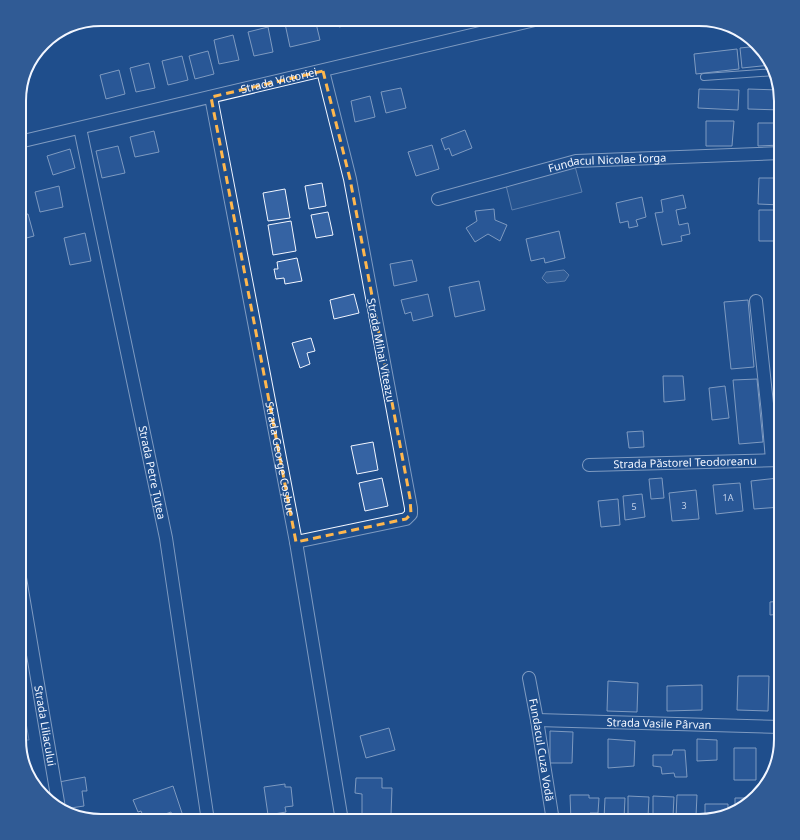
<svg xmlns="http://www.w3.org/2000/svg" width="800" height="840" font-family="'Noto Sans',sans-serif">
  <rect width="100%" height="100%" fill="#1f4e8c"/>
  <path fill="#305b95" stroke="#a8bbd7" d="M573 159 582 192 512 210 504 177Z
    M25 717 29 740H19V718Z"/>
  <path fill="#446ba0" stroke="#a8bbd7" d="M564 270 569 275 565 281 547 283 542 278 546 272Z"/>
  <path fill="#3563a3" stroke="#f2f6ff" d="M284 19H315L320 40 290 47Z
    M337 19H362L363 22 339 27Z
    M268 27 273 52 254 56 248 32Z
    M233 35 239 60 219 64 214 40Z
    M759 46 771 65 742 68 740 48Z
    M737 49 739 69 696 74 694 54Z
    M208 51 214 74 195 79 189 56Z
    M182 56 188 80 168 85 162 61Z
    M149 63 155 88 136 92 130 68Z
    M119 70 125 94 106 99 100 75Z
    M401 88 406 108 386 113 381 92Z
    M699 89 739 90 738 110 698 108Z
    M748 89 779 90 781 101V110L748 109Z
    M370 96 375 117 355 122 351 101Z
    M706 121H734L732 146H706Z
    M758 123H781V145L758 146Z
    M465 130 472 148 452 156 449 148 445 150 441 139Z
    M154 131 159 152 135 157 130 137Z
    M432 145 439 169 416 176 408 152Z
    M118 146 125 173 102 178 96 151Z
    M70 149 75 168 53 175 47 156Z
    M759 178H781V205L758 204Z
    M322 183 326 206 309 209 305 186Z
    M59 186 63 207 40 212 35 192Z
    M285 189 290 218 268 221 263 193Z
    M683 195 686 208 676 210 679 225 688 223 690 234 681 236 682 241 662 245 655 213 663 212 661 200Z
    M642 197 646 217 636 220 638 226 629 228 628 221 620 223 616 203Z
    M494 209 495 220 507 225 500 241 488 234 475 242 466 228 477 221 475 211Z
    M759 210H781V241H759Z
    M22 211 23 215 28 214 34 236 19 240V212Z
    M328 212 333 235 316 238 311 215Z
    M291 221 296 251 273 255 268 225Z
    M559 231 565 258 545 263 544 258 531 261 526 239Z
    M85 233 91 261 70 265 64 238Z
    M297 258 302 281 285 284 284 278 276 279 274 269H278L277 262Z
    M412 260 417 281 394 286 390 264Z
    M479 281 485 310 455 317 449 287Z
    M354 294 359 313 334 319 330 300Z
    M428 294 433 316 413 321 411 312 405 314 401 300Z
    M748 300 754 367 731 369 724 302Z
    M311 338 315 351 307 353 310 364 300 368 292 343Z
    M778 355H781V372H779Z
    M663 376H683L685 400 664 402Z
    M757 379 763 442 739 444 733 380Z
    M725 386 729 418 712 420 709 388Z
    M776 420H781V442L777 443Z
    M643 431 644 447 629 448 627 432Z
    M373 442 378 470 357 474 351 446Z
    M382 478 388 506 365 511 359 483Z
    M662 478 664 498 651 499 649 479Z
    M778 478 781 507 754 509 751 481Z
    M740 483 743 511 716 514 713 485Z
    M696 490 699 519 672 521 669 493Z
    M642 494 645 517 625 520 623 496Z
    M618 499 620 525 601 527 598 501Z
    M781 601V614L770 615V602Z
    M738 676H769L768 711 737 710Z
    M608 681 638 683 637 712 607 711Z
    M702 685V710L667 711V686Z
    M389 728 395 750 366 758 360 736Z
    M550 731 573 732 572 763H550Z
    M608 739 635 741 634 766 608 768Z
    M697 739 717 740V760L697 761Z
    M775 743H780L775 764Z
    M734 748H756V780H734Z
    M673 750H685L687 777H675L674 773 662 774 661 767 653 766V755H672Z
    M85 777 87 791H82L84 806 64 809 59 782Z
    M356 778H382V788H392L391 815H375V818H362V794L355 793Z
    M285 784V787H291L293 806 285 807 286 812 268 815 264 787Z
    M173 786 183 816 173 820 171 812 151 819 150 816 144 818 141 811 138 812 133 800Z
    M570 795H589V798H599L598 813H590L591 821H571Z
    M677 795H697L696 816 676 817Z
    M628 796 649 797 648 817 628 818Z
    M653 796 674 797 673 817 653 818Z
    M605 798H625L624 819H604Z
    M735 798H755L753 801 735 811Z
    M705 804H728V815L726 817 705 820Z"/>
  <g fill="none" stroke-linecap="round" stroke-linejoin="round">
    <defs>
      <path id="lane" d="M704 77 775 72"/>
      <g id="street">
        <path id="s1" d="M211 97 296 542 342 821"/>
        <path id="s2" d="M80 128 166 538 208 821"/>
        <path id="s3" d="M19 142 539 19"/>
        <path id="s4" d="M438 199 576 161 781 153"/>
        <path d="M756 301 768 413 772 460"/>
        <path id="s5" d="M589 465 781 460"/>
        <path d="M296 542 406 519 411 514V508L350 179 323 71"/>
        <path id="s6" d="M19 572 59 808"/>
        <path id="s7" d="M529 678 537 720 553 821"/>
        <path id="s8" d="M537 720 781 727"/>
      </g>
    </defs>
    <use href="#lane" stroke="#f2f6ff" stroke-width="8"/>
    <use href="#street" stroke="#f2f6ff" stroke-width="14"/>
    <use href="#lane" stroke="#1f4e8c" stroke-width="6"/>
    <use href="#street" stroke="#1f4e8c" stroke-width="12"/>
  </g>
  <path d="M0 0H800V840H0ZM323 71 350 179 410 498 411 514 406 519 296 542 211 97Z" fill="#1f4e8c" fill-opacity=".55" fill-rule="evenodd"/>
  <path fill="none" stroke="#ffb74d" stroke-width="3" stroke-dasharray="8 5" stroke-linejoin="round" d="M323 71 350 179 410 498 411 514 406 519 296 542 211 97Z"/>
  <g text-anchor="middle" stroke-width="3" stroke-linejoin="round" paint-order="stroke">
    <g font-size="9" fill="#c3d1e8">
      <text x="728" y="501">1A</text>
      <text x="684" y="509">3</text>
      <text x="634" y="510">5</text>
    </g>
    <g font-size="11" fill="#f2f6ff" stroke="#1f4e8c">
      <text dy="4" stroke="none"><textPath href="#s3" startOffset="267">Strada Victoriei</textPath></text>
      <text dy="4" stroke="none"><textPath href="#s4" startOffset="174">Fundacul Nicolae Iorga</textPath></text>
      <text transform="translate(381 350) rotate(79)" y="4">Strada Mihai Viteazu</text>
      <text dy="4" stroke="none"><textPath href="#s1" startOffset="368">Strada George Coșbuc</textPath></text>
      <text dy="4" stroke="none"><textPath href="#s5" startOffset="96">Strada Păstorel Teodoreanu</textPath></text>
      <text dy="4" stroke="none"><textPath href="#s2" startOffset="352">Strada Petre Țuțea</textPath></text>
      <text dy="4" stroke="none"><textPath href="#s8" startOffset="122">Strada Vasile Pârvan</textPath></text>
      <text dy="4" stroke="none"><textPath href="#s6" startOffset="156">Strada Liliacului</textPath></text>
      <text dy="4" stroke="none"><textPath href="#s7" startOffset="73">Fundacul Cuza Vodă</textPath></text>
    </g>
  </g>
  <path d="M0 0H800V840H0ZM101 26H699A75 75 0 0 1 774 101V739A75 75 0 0 1 699 814H101A75 75 0 0 1 26 739V101A75 75 0 0 1 101 26Z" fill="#305b95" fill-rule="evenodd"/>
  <path fill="none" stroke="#f2f6ff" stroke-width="2" d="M101 26H699A75 75 0 0 1 774 101V739A75 75 0 0 1 699 814H101A75 75 0 0 1 26 739V101A75 75 0 0 1 101 26Z"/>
</svg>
